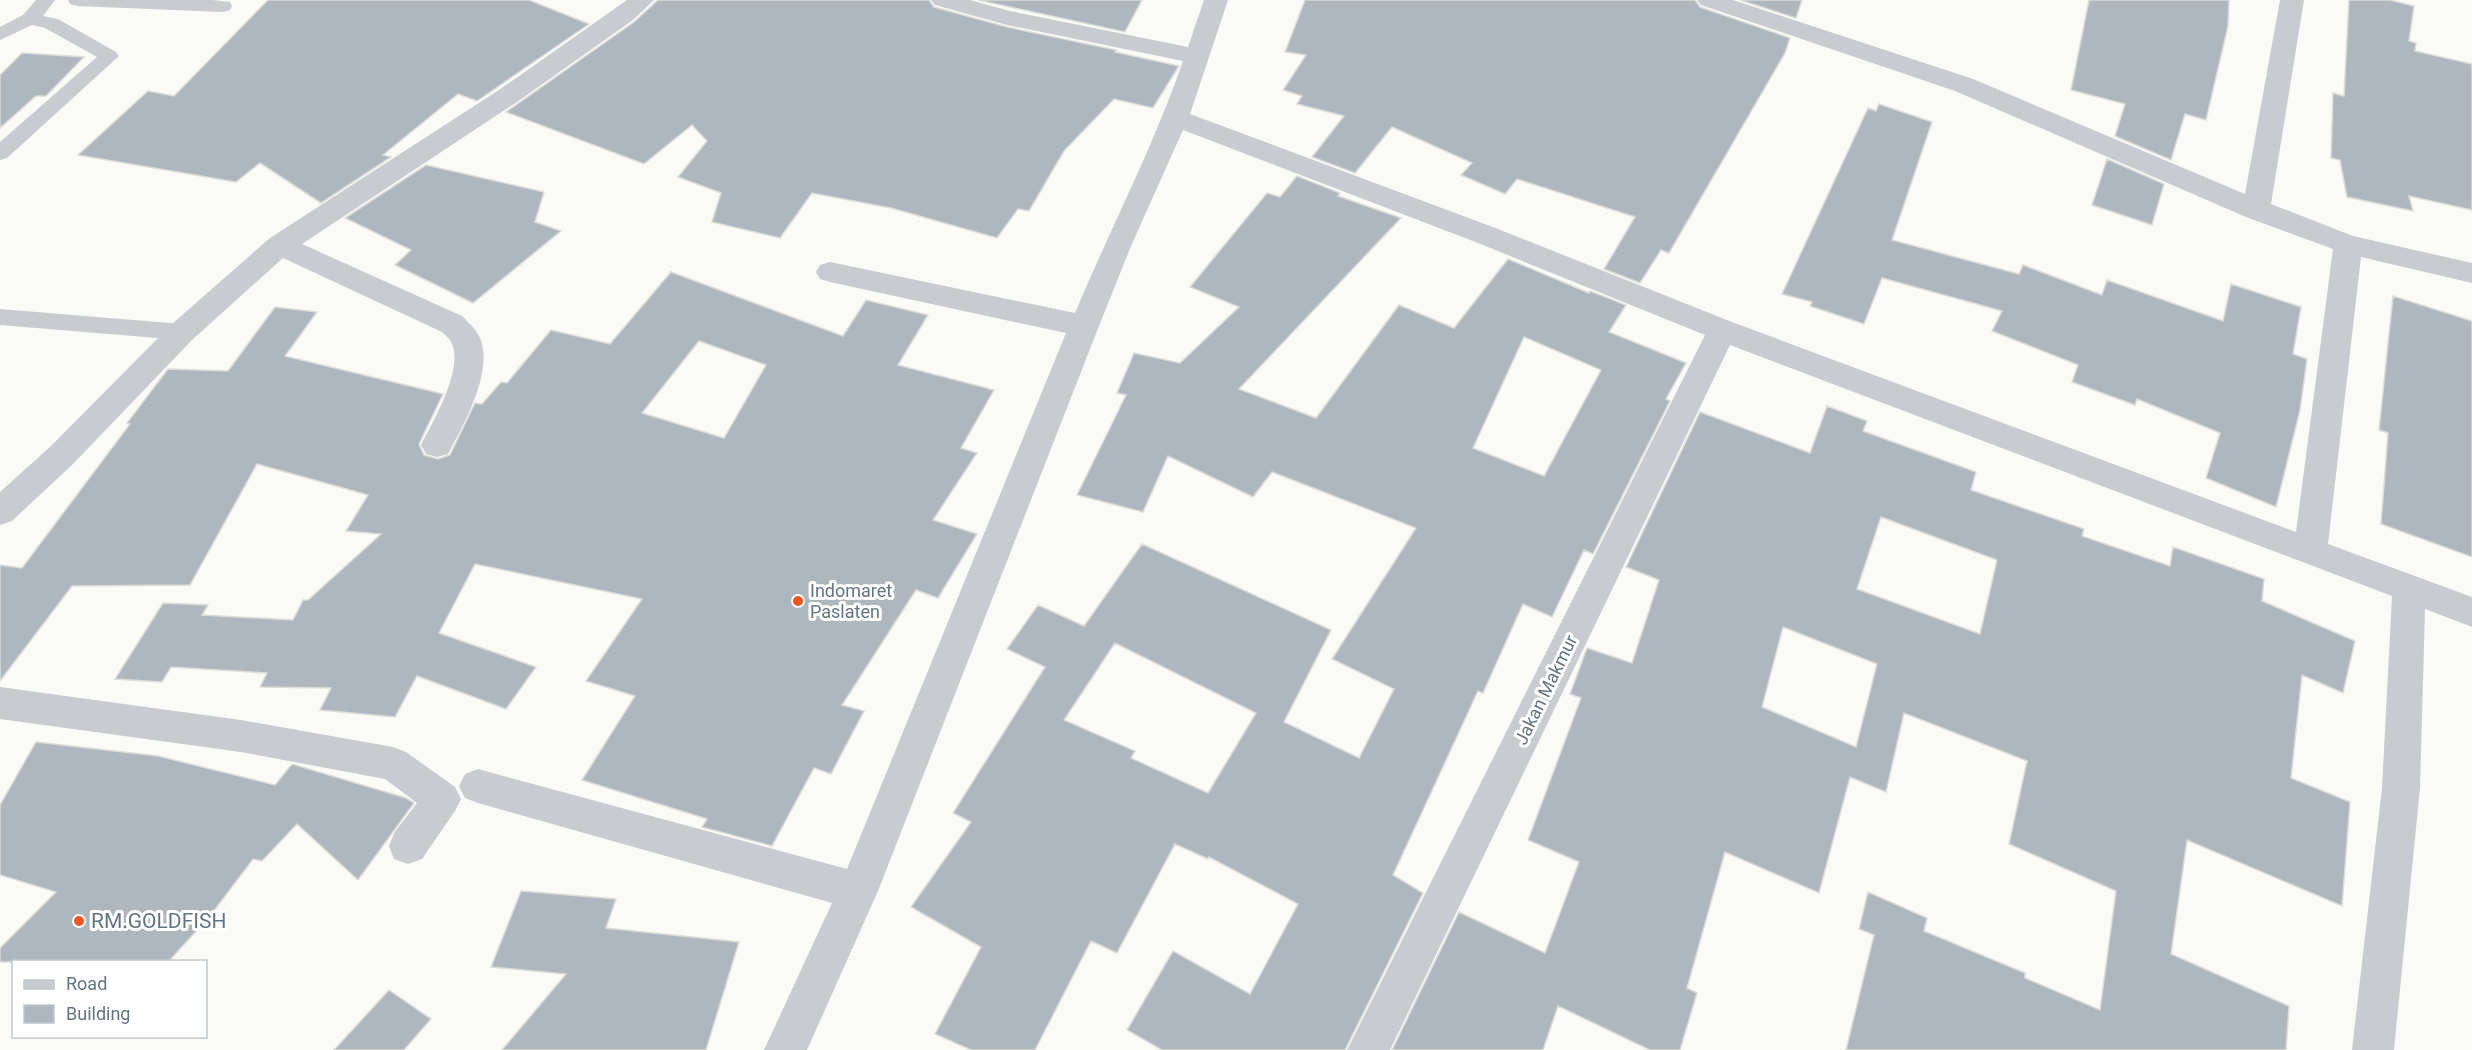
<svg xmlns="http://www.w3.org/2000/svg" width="2472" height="1050" font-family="Roboto,sans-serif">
  <rect width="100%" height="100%" fill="#fafaf7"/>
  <path fill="#adb7bd" stroke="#dcdcd9" stroke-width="1.5" fill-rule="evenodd" d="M268 0H529L589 24 477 101 458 94 383 155 391 157 321 203 260 163 236 182 78 155 148 91 174 96Z
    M658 0H929L934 7 1007 27 1116 50 1115 52 1179 66 1153 108 1114 99 1064 151 1029 211 1018 209 997 238 891 208 812 193 780 238 712 222 721 193 678 177 707 141 692 125 644 164 506 112 634 22Z
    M978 0H1142L1125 32Z
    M1305 0H1695L1700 7 1790 38 1785 53 1669 253 1661 250 1640 283 1604 269 1635 217 1517 179 1505 194 1461 175 1472 163 1392 127 1355 173 1312 157 1344 116 1297 104 1302 96 1283 90 1306 55 1285 52Z
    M1740 0H1802L1796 18Z
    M2089 0H2229L2228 26 2206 120 2185 114 2171 160 2115 136 2125 104 2071 90Z
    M2349 0H2390L2414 6 2409 41 2416 43 2415 51 2472 64V210L2409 196 2413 211 2347 197 2340 160 2331 158 2333 93 2344 96Z
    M22 53 84 57 46 96H36L0 128V75Z
    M1879 104 1932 122 1892 240 2019 274 2023 265 2102 295 2107 280 2223 321 2231 284 2301 307 2293 354 2307 359 2300 410 2276 507 2206 478 2220 433 2137 399 2135 405 2072 382 2078 365 1992 331 2002 311 1882 278 1864 324 1810 306 1812 302 1782 294 1868 108 1876 111Z
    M2107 159 2164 184 2152 225 2092 205Z
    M426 165 544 192 535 222 561 231 473 303 395 265 411 250 345 218Z
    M1297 176 1340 193 1338 196 1401 218 1239 389 1316 418 1399 305 1454 328 1508 259 1589 293 1590 291 1626 305 1609 332 1686 363 1666 399 1670 401 1593 554 1584 550 1552 617 1523 604 1483 693 1478 691 1393 875 1423 893 1345 1050H1162L1127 1030 1173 951 1250 994 1298 904 1209 857 1208 859 1175 844 1117 953 1091 941 1035 1050H971L935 1034 981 947 911 907 971 822 953 813 1045 667 1007 649 1038 605 1084 626 1142 544 1331 630 1284 722 1359 758 1394 689 1332 659 1416 528 1272 472 1253 497 1168 456 1143 512 1077 495 1126 395 1117 393 1134 353 1180 363 1239 307 1190 287 1267 193 1280 197ZM1524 337 1601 370 1544 476 1473 448ZM1115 643 1256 713 1208 793 1131 758 1135 751 1064 720Z
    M671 272 843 336 866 300 928 315 898 365 994 390 961 448 977 453 933 520 977 534 938 598 916 590 842 705 864 711 831 774 814 768 772 846 702 827 707 819 582 780 635 696 586 681 642 599 475 564 439 633 536 667 506 709 417 676 395 717 320 710 331 688 260 687 267 673 171 667 162 682 115 679 163 603 208 605 202 615 293 620 303 600H308L381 534 346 531 368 495 257 464 190 585 72 586 0 681V565L22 568 130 424 127 423 168 369 228 371 275 307 317 312 285 356 443 394 419 444 424 455 438 459 450 455 475 403 482 404 501 382 507 383 551 330 610 344ZM699 341 766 365 724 438 642 413Z
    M2393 296 2472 321V557L2381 524 2388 433 2379 430Z
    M1827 406 1867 421 1863 431 1976 472 1971 490 2084 529 2082 536 2170 566 2173 547 2264 579 2262 601 2355 641 2343 693 2302 675 2291 778 2350 802 2342 906 2187 840 2171 954 2289 1006 2286 1050H1846L1874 935 1859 929 1868 892 1927 918 1924 931 2025 973V978L2100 1010 2116 891 2009 844 2027 761 1904 713 1886 792 1850 777 1819 893 1725 852 1687 988 1697 993 1680 1050H1650L1558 1006 1543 1050H1392L1459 912 1545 953 1579 862 1528 840 1581 698 1570 694 1587 648 1632 663 1659 580 1626 567 1700 412 1810 453ZM1881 517 1997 560 1980 634 1857 589ZM1783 627 1877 664 1856 747 1762 707Z
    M36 742 158 756 275 785 292 764 406 798 414 803 358 880 297 824 262 861 253 859 210 916 168 962H0V948L56 892 0 875V805Z
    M521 891 616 899 606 928 739 942 706 1050H502L566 974 491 967Z
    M389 990 431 1019 404 1050H334Z"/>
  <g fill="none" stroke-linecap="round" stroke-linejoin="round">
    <path fill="#c8ccd0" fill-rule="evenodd" d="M36 0H55L43 16 58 19 116 52 119 56 7 158 0 160V142L97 57 45 28 32 25 0 40V27L23 15Z
      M68 0H212L230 2 232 6 230 10 223 12 77 6 70 4Z
      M0 309 182 324 190 326 193 332 190 338 182 340 0 325Z"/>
    <path fill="#c8ccd0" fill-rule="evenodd" d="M627 0H654L633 20 517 102 302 244 462 316C469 323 476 329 480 338 494 371 464 424 448 454L437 457 426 454 421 445C433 421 465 368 451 342 449 338 445 335 442 332L283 258 192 340 73 464 12 521 0 525V492L51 446 172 324 270 238 499 90Z
      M931 0H970L1010 11 1188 47 1204 0H1228L1190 114 1498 229 1732 322 2296 532 2333 249 2246 217 1955 91 1701 5 1697 0H1733L1973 79 2245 194 2280 0H2304L2271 204 2353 236 2472 263V283L2361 257 2328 544 2472 597V627L2425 609 2420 788 2394 1050H2352L2382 788 2392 596 1730 345 1390 1050H1347L1705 335 1478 243 1183 130 1131 246 1099 326 878 891 807 1050H764L832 903 478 803 465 798 459 786 465 774 478 769 847 869 1066 333 830 282 820 279 816 272 820 265 830 262 1075 313C1110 229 1153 148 1183 61L1007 25 935 5Z
      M0 687 241 720 393 747 406 752 455 787 461 799 455 811 422 859 408 864 394 859 389 846 394 833 417 803 385 779 241 752 0 719Z"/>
  </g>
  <g fill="#f4541d" stroke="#fff" stroke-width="2">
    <circle cx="798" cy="601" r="6"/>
    <circle cx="79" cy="921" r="6"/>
  </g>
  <g text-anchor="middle" stroke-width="6" stroke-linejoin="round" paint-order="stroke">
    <g font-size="18" fill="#627585" stroke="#fff" text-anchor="start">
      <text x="810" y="597">Indomaret<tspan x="810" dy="21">Paslaten</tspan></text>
    </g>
    <g font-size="18" fill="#627585" stroke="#fff">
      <text transform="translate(1546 690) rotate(-64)" y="6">Jakan Makmur</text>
    </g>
    <g font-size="21" fill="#627585" stroke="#fff" text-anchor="start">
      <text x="91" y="928">RM.GOLDFISH</text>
    </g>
  </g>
  <rect x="12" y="960" width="195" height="78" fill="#ffffff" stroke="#c0c8ce" stroke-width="1.5"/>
  <rect x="24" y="980" width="30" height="9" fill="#c8ccd0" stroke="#c0c8ce" stroke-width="1.5"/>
  <text x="66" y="990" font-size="18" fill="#627585">Road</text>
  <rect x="24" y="1005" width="30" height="18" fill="#adb7bd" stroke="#c0c8ce" stroke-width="1.5"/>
  <text x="66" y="1020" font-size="18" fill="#627585">Building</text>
</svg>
